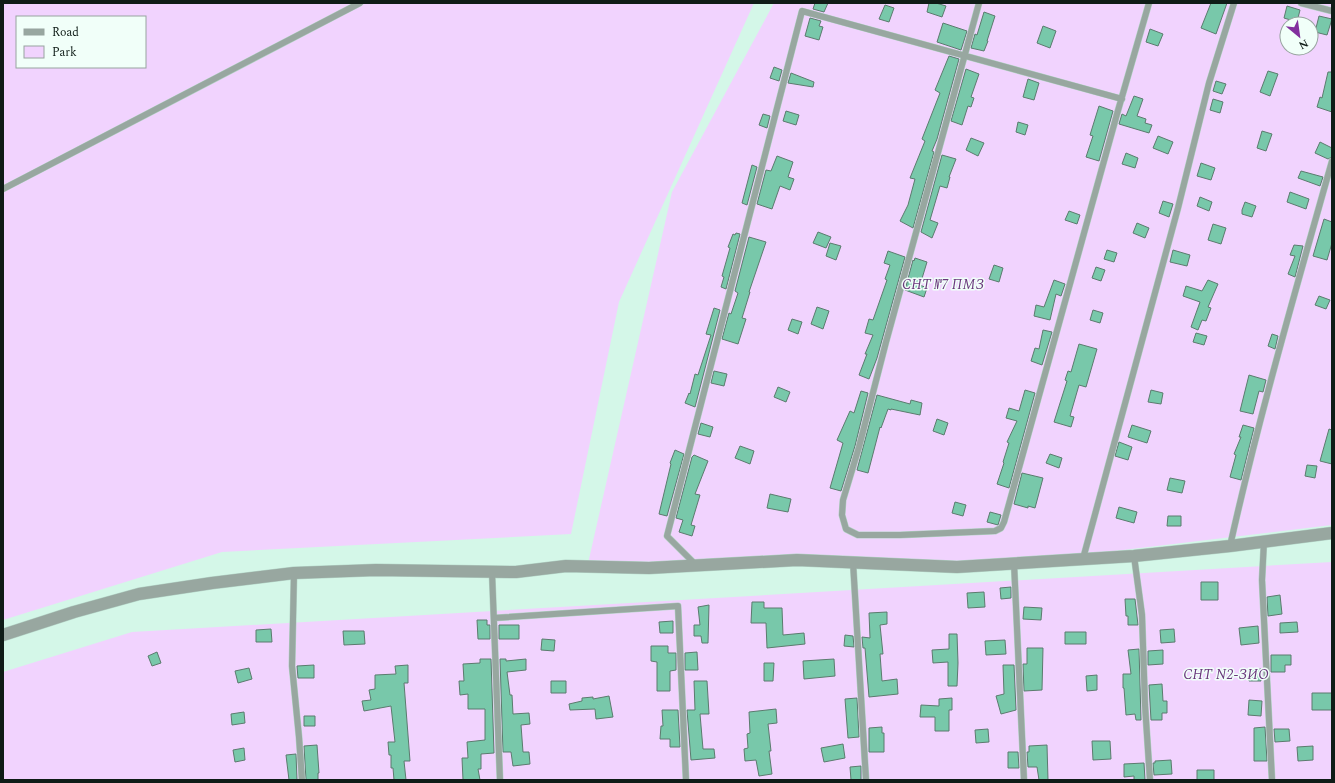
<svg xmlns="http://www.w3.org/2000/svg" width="1335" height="783" font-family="Spectral,serif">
  <rect width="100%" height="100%" fill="#d4f7e8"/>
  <path fill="#f1d3fe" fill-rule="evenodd" d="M3 3H754L619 302 571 534 222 552 3 620ZM17 17H145V67H17Z
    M774 3H1332V525L1014 563 587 568 672 192ZM1287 24H1311V48H1287Z
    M1332 562V780H3V672L132 632Z"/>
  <path fill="#78c8aa" stroke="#5b7b6e" d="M815 3H828L824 12 813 9Z
    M929 3H936L946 6 942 17 927 12Z
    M1211 3H1227L1216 34 1201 28Z
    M885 5 894 8 889 22 879 19Z
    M1287 6 1300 10 1297 22 1284 18Z
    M984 12 995 16 987 41H988L984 51 971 48 975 34 977 35Z
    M1319 16 1332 19 1327 35 1315 32Z
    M810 18 821 21 819 26 823 27 819 40 805 36Z
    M943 23 967 31 961 50 937 42Z
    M1043 26 1056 31 1050 48 1037 43Z
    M1150 29 1163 34 1158 46 1146 42Z
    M949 56 959 59 937 139 932 151 934 152 913 228 900 221 908 205 915 179 910 178 925 141 922 139 940 93 935 90Z
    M774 67 782 70 779 81 770 78Z
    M966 69 979 74 971 97 974 98 971 107 968 106 962 125 951 121Z
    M1268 71 1278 74 1270 96 1260 92Z
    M1328 72H1332V112L1317 107 1320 97 1322 98Z
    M791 73 814 82 813 87 788 83Z
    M1028 79 1039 83 1034 100 1023 97Z
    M1216 81 1226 84 1222 94 1213 91Z
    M1134 96 1143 99 1137 116 1146 119 1145 123 1152 125 1149 133 1119 124 1122 114 1126 116Z
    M1213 99 1223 102 1220 113 1210 110Z
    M1099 106 1113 111 1099 161 1086 157 1093 136 1090 135Z
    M786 111 799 115 796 125 783 121Z
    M763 114 770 116 767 128 759 125Z
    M1018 122 1028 125 1025 135 1016 132Z
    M1262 131 1272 134 1266 151 1257 148Z
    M1158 136 1173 142 1168 154 1153 148Z
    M971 138 984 143 978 156 966 150Z
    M1320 142 1332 148V157L1328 159 1315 153Z
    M1126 153 1138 158 1135 168 1122 164Z
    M942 155 956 159 949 177H950L947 188 940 186 930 220 938 223 932 238 921 232Z
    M777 156 793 162 788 177 794 179 790 190 780 186 772 209 757 204 766 170 771 171Z
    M1201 163 1215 168 1211 180 1197 176Z
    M752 165 757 167 747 205 742 203Z
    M1301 171 1323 177 1320 186 1298 178Z
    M1290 192 1309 199 1306 209 1287 202Z
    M1200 197 1212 202 1209 211 1197 206Z
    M1163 201 1173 204 1169 217 1159 213Z
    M1245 202 1256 206 1252 217 1242 214V210Z
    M1069 211 1080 215 1077 224 1065 220Z
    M1324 219 1332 222V243L1327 260 1313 256Z
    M1137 223 1149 228 1145 238 1133 233Z
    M1213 224 1226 228 1221 244 1208 240Z
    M818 232 831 237 826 248 813 243Z
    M736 233 740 234 726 289 721 287 724 277 722 276 730 248 728 247 733 234 735 235Z
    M749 237 766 242 749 292H750L742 318 746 319 738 344 722 339 729 313 731 314 738 293 735 291Z
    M830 243 841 246 836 260 826 256Z
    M1294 245 1303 246 1295 277 1288 274 1295 256 1290 255Z
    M1107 250 1117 253 1114 262 1104 259Z
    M1173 250 1190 255 1187 266 1170 262Z
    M888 251 905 257 877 358 869 379 859 375 867 354H865L873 335 865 333 869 319 873 320 887 280 885 279 890 265 884 263Z
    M915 258 927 262 920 285 927 288 924 297 905 290 913 260 914 261Z
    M994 265 1003 268 999 282 989 279Z
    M1096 267 1105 270 1101 281 1092 278Z
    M1054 280 1065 284 1061 296 1056 294 1050 320 1034 316 1036 305 1044 307Z
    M1208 280 1218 284 1208 307 1211 308 1206 321 1202 320 1198 330 1191 327 1200 302 1183 296 1186 286 1202 291Z
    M1319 296 1330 300 1326 309 1315 305Z
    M817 307 829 311 823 329 811 324Z
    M714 308 720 310 695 407 685 403 689 393 690 394 695 374 698 375 711 335 706 334Z
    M1093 310 1103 313 1100 323 1090 320Z
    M792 319 802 322 798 334 788 330Z
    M1043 330 1052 332 1042 365 1031 361 1035 348 1039 349Z
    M1196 333 1207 336 1204 345 1193 342Z
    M1272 334 1278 336 1275 349 1268 346Z
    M1079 344 1097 349 1086 387 1079 385 1070 416 1074 417 1071 427 1054 422 1067 381 1065 380 1068 371 1071 372Z
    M714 371 727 374 724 386 711 383Z
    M1249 375 1266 380 1263 392 1259 391 1253 414 1240 411Z
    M778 387 790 392 786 402 774 397Z
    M1025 390 1035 393 1009 488 997 484 1004 463 1003 462 1009 443 1007 442 1017 421 1006 418 1009 408 1019 411Z
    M1151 390 1163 393 1161 404 1148 402Z
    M861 391 868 393 855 446 841 491 830 488 843 443 837 440 850 411 854 413Z
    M877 395 910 404 911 400 922 403 920 415 891 409V410L888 409 881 428 880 427 868 473 857 470Z
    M937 419 948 423 944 435 933 431Z
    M701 423 713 427 710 437 698 434Z
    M1132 425 1151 431 1147 443 1128 437Z
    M1243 425 1254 428 1241 480 1230 477 1236 455 1234 454 1241 437H1239Z
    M1329 429 1332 430V464L1320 461Z
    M1119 442 1132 447 1128 460 1115 456Z
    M740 446 754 451 750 464 735 458Z
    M675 450 684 454 667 516 659 514 671 464 670 463Z
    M1050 454 1062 458 1059 468 1046 463Z
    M694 455 708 461 695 494 700 495 691 525 695 526 692 536 679 532 683 520 676 518 692 457Z
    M1307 465 1317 466 1315 478 1305 476Z
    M1022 473 1043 478 1035 508 1028 506V508L1014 504Z
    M1170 478 1185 481 1182 493 1167 490Z
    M770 494 791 499 788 512 767 508Z
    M955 502 966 505 963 516 952 513Z
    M1119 507 1137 512 1134 523 1116 518Z
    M990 512 1001 515 998 525 987 522Z
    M1168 516H1181V526H1167Z
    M1201 582H1218V600H1201Z
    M1011 587V598L1001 599 1000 588Z
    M984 592 985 607 968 608 967 593Z
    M1280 595 1282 614 1268 616 1267 597Z
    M1125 599H1135L1138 625H1128V616H1126Z
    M752 602H764V608H782L783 635 804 633 805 644 767 648 766 623H751Z
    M709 605 708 643H702L701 636H694V625H700L698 607Z
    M1024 607 1042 608 1041 620 1023 619Z
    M887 612V624L880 625 883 654H880L882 681 897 679 898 694 869 697 865 648H863L862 637 870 638 869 613Z
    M477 620H487V625H490V639H478Z
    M673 621V633H660L659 622Z
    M1297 622 1298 632 1280 633V623Z
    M499 625H519V639H499Z
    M1258 626 1259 643 1241 645 1239 628Z
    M271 629 272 642H256V630Z
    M1174 629 1175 642 1161 643 1160 630Z
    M343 631H364L365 644 344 645Z
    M1065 632H1086V644H1065Z
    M949 634H957L958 663 957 686H948V662L933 663 932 650 949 649Z
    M845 635 853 636 854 647 844 646Z
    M542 639 555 640 554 651 541 650Z
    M1005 640 1006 654 986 655 985 641Z
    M651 646H668V653H676V670L670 671V691H657V662L651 661Z
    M1027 648H1043L1042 690 1024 691 1023 664H1027Z
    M1139 649 1141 720H1136L1135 714 1126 715 1124 688H1123V674H1131L1128 650Z
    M1163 650V664L1148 665V651Z
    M157 652 161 663 152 666 148 656Z
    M697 652 698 670H685V653Z
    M1271 655H1291V665H1285V672H1271Z
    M480 659H491L494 753 481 754V769H478L480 780H463L462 758H468L467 742 485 740V709H468V694L460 695 459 681H464L463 664 480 663Z
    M500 659H506V661L526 659V670L507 672 510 695H512L513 714 529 713 530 724 521 725 523 752H529L530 764 513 766 511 752H503Z
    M834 659 835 676 804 679 803 661Z
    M764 663H774L773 681H764Z
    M314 665V678H298L297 666Z
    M408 665V683H404L410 761H404L406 780H394L393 768H391V755H389L388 742H395L391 706 364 711 362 701 371 700 369 690 375 689V675L396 674 395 666Z
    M1003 665H1014L1016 710 1001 714 996 696 1004 694Z
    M249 668 252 679 238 683 235 671Z
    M1249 669H1261V681H1249Z
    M1097 675V690L1087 691 1086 676Z
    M551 681H566V693H551Z
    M694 681H707L709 714H700L703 749H714L715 758 691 760 687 710H695Z
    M1162 684 1163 701H1167V713H1162V720H1151L1149 685Z
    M1312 693H1332V710H1312Z
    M609 696 613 717 596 719 595 709 570 710 569 704 582 701V698L593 697V699Z
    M857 698 859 737 848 738 845 699Z
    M952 698V710H949V731H935V717H920L921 705 939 706V699Z
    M1249 700 1262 701 1261 716 1248 715Z
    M776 709 777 723 768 724 771 751H769L772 774 759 776 756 760 745 761 744 749 748 748 747 734 750 733 749 712Z
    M662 710H678L680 747H670V739H660L661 726H663Z
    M244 712 245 723 232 725 231 714Z
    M304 716H315V726H304Z
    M882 727V733H884V752H869V728Z
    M1265 727 1267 761H1254V728Z
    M988 729 989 742 976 743 975 730Z
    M1274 729H1289L1290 741 1275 742Z
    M1092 741H1110L1111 759 1093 760Z
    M843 744 845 758 824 762 821 748Z
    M317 745 319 773H318V780H306L304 746Z
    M1047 745 1048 780H1039L1037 767H1028L1027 752H1029V746Z
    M1313 746V760L1298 761 1297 747Z
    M244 748 245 760 235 762 233 750Z
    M1008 752H1018L1019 768H1008Z
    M296 754 297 780H289L286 755Z
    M1171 760 1172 774 1154 775 1153 763H1155V761Z
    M1144 763 1145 780H1134V776L1124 777V764Z
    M861 766V780H851L850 767Z
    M1197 770H1214V780H1197Z"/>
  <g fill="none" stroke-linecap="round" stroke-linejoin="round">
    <defs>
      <path id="service" d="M979 3 886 342 859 447 843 500 842 515 846 529 858 535H900L995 531 1001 528 1004 522 1117 114 1149 3
        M1301 3 1332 11
        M3 189 360 3
        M1264 541 1262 580 1272 780
        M1230 546C1259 416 1296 289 1332 161
        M1084 555 1178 208 1209 83 1234 3
        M1134 556 1142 615 1145 705 1150 780
        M853 562 866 780
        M1014 563 1024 780
        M695 564 667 536 802 11 1122 99
        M492 572 500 780
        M294 573 292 666 299 737 302 780
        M494 618 678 606 686 780"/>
      <path id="minor" d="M3 635 74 612 139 594 212 583 294 573 376 570 516 572 566 566 649 568 797 560 957 567 1134 556 1230 546 1332 533"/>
    </defs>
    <use href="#service" stroke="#b4d4c7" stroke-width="7"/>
    <use href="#minor" stroke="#b4d4c7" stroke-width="13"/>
    <use href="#service" stroke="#98a7a0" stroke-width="6"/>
    <use href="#minor" stroke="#98a7a0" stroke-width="12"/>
  </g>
  <g text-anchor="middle" stroke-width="3" stroke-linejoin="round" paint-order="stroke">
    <g font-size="14" font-style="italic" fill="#69377c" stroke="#f1fff9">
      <text x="943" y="289">СНТ №7 ПМЗ</text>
      <text x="1226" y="679">СНТ N2-ЗИО</text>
    </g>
  </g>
  <rect width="1335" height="783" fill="none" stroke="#0f1c17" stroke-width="8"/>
  <rect x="16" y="16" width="130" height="52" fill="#f1fff9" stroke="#97a49f"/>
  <rect x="24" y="29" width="20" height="6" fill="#98a7a0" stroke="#97a49f"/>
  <text x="52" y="36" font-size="12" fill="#0f1c17">Road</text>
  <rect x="24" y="46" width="20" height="12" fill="#f1d3fe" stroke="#97a49f"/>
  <text x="52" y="56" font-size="12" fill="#0f1c17">Park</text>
  <g transform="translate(1299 36) rotate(151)"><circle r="19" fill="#f1fff9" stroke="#97a49f"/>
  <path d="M0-3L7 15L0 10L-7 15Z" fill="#822f9e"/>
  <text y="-6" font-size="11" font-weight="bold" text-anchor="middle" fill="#0f1c17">N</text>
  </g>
</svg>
